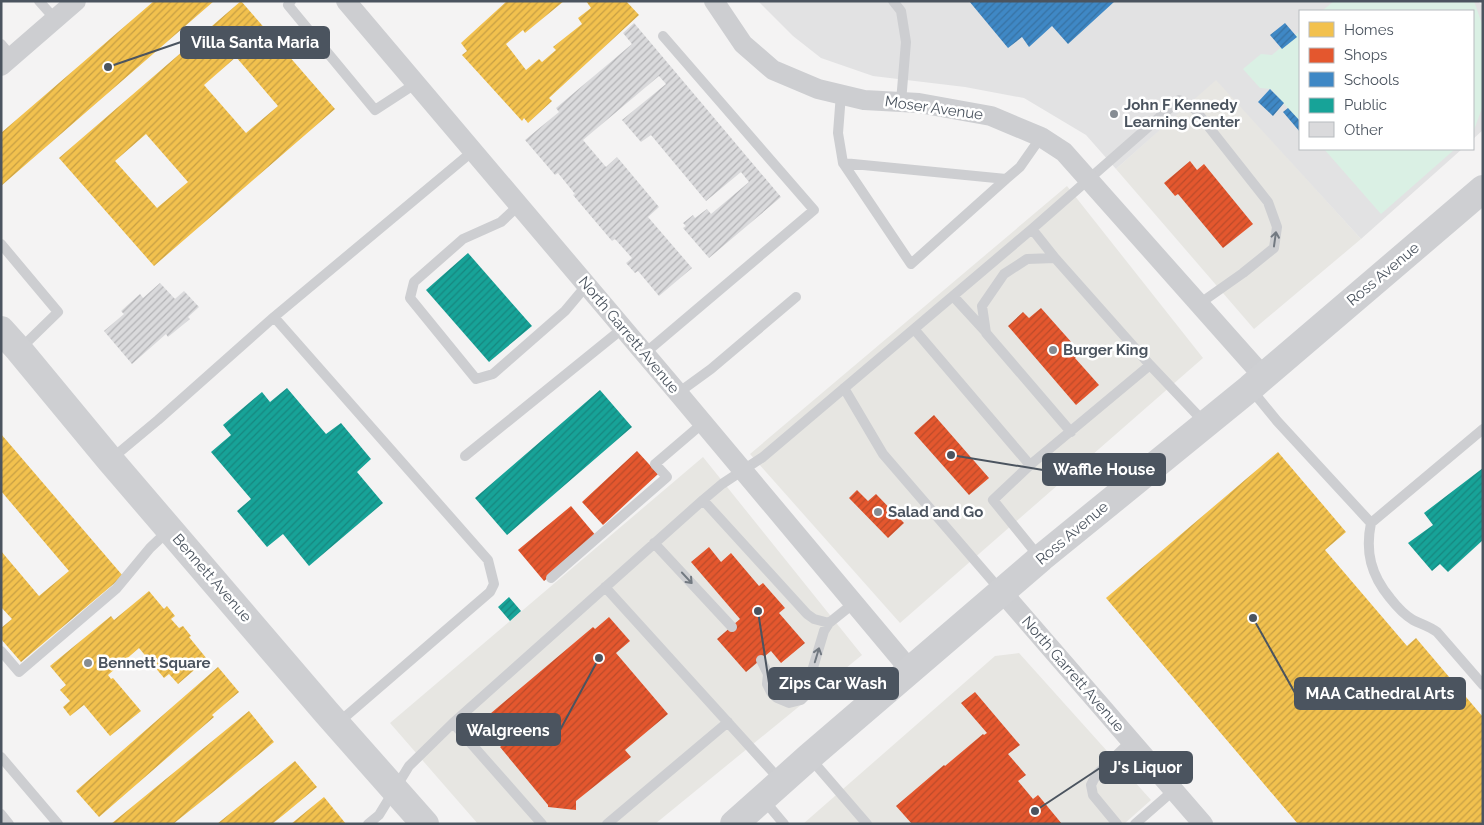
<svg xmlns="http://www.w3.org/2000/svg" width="1484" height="825" font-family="Raleway,sans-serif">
  <defs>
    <pattern id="homes-hatch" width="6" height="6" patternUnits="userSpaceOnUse" patternTransform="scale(1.25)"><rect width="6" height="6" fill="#f2c14e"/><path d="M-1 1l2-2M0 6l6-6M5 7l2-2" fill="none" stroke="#c69f44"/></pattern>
    <pattern id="shops-hatch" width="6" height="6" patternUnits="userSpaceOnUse" patternTransform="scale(1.25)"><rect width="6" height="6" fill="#e4572e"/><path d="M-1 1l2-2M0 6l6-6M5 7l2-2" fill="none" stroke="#bb4b2a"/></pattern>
    <pattern id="schools-hatch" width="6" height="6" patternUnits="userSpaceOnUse" patternTransform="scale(1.25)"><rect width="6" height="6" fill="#3f88c5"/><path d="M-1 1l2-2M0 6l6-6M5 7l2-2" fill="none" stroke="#3772a3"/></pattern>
    <pattern id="public-hatch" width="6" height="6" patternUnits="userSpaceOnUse" patternTransform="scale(1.25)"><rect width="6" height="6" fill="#17a398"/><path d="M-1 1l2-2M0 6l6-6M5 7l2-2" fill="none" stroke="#17877f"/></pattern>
    <pattern id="building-hatch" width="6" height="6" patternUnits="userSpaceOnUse" patternTransform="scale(1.25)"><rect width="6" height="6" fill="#dadadc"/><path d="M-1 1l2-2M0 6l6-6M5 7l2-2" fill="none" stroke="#b3b3b6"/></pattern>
  </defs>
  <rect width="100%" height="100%" fill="#f4f3f3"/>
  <path fill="#e7e6e2" d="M1216 79 1361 239 1254 329 1116 169Z
    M1067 186 1203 358 900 623 750 454Z
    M703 457 862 655 655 824H478L390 723Z
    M1019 653 1151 800 1124 824H803L995 656Z"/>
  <path fill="#e2e2e3" d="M758 1H1478L1483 7V130L1473 139V11H1300V149H1462L1361 239 1216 80 1116 169 1086 135 1024 98 965 87 873 76 821 58 793 36Z"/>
  <path fill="#daf0e4" d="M1334 1H1474L1483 27V105L1473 133V11H1322Z
    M1300 31V122L1271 89 1260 88 1243 69 1261 54 1272 55Z
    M1324 149H1455L1381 214Z"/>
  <path fill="url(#homes-hatch)" fill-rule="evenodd" d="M154 1H214L1 186V133Z
    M241 1 335 109 154 266 59 158ZM236 57 278 106 246 133 204 85ZM146 134 188 182 157 208 115 161Z
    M507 1H564L525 33 523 30 506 44 526 70 539 59 542 62 556 50 553 47 582 24 578 18 591 8 586 1H626L639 15 549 98 552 101 528 123 524 118 522 121 462 55 467 51 461 43Z
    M1 434 123 576 21 662 1 639V628L12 619 1 607V551L39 596 69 571 1 491Z
    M1278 452 1346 532 1325 550 1407 646 1416 638 1483 717V824H1298L1106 598Z
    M149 591 164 609 167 606 175 616 171 619 179 628 183 626 191 636 189 637 207 659 178 684 169 674 164 678 139 648 108 675 111 679 113 678 141 711 110 736 84 705 70 716 63 707 70 701 60 690 66 685 50 666 111 616 114 620Z
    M218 667 239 692 212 715 214 717 99 817 76 791Z
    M249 711 274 742 213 792 173 824H111Z
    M295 761 317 787 287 812 272 824H217Z
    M324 797 346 824H291Z"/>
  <path fill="url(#shops-hatch)" d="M1190 161 1197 170 1204 164 1253 224 1223 248 1178 194 1175 196 1164 183Z
    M1041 308 1081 353 1075 358 1099 385 1076 405 1008 326 1023 312 1029 318Z
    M934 415 989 478 969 495 914 433Z
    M637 451 658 474 603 525 582 502Z
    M857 490 868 501 876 494 904 523 888 538 849 498Z
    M571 506 597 537 544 581 518 550Z
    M709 547 721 562 731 553 759 586 763 583 785 608 779 613 805 643 781 663 771 651 746 672 717 639 740 619 691 562Z
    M609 617 630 641 616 653 668 714 625 750 631 757 576 801V810L548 807V805L500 747 505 743 484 719 593 627 595 629Z
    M975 692 1020 745 1008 754 1026 775 1018 781 1033 799 1038 795 1062 824H912L896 806 944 765 945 766 983 734 984 735 987 733 961 703Z"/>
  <path fill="url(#schools-hatch)" d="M969 1H1115L1068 44 1052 26 1029 47 1022 37 1008 48Z
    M1285 23 1297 37 1282 49 1270 35Z
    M1270 89 1284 103 1273 116 1258 102Z
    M1288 108 1300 121V132L1283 112Z"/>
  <path fill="url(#public-hatch)" d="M468 253 532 326 489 362 426 290Z
    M287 388 326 434 341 423 371 459 357 472 383 503 309 566 283 534 267 547 237 511 251 499 211 452 231 435 223 425 262 392 270 402Z
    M600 390 632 427 507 535 475 498Z
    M1483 468V540L1448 572 1440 564 1432 571 1408 543 1433 525 1424 513Z
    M509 597 521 611 510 621 498 607Z"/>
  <path fill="url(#building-hatch)" d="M634 23 781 197 709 258 683 228 686 226 683 223 693 215 695 218 707 209 711 214 749 182 741 172 706 201 651 135 641 142 622 120 666 84 659 76 583 140 606 167 617 157 659 207 648 217 692 268 659 296 638 271 635 273 626 263 632 258 615 239 612 241 573 195 575 194 558 173 555 175 525 140 559 112 556 108 632 44 623 33Z
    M160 283 175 299 184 291 199 307 188 317 190 319 168 337 166 334 132 364 104 331 124 314 121 311 140 294 143 298Z"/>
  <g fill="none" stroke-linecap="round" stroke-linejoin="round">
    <path stroke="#cdced1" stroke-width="10" d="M39 1 55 19
      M291 1 288 5 375 110 415 84
      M893 1 901 11 906 42 901 102
      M1 44 12 57
      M841 94 838 133 843 163 1006 179 1020 167 1041 137
      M843 163 911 264 1006 179
      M518 206 501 222 463 239 414 282 410 298 476 379 493 374 565 311 586 286
      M1032 229 1055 258
      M1 244 58 312 20 349
      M953 296 986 332
      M274 317 473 151
      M914 329 1030 465 1150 365
      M644 354 814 210 663 36
      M844 388 883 454 1002 592
      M1250 388 1277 421 1371 523
      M678 393 711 369 796 297
      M1483 429 1371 523C1365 552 1371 575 1390 598 1397 607 1403 614 1413 620 1421 624 1429 626 1437 632L1483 685
      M1071 432 986 333 982 306 1004 274 1027 259 1055 258 1150 365 1205 423
      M465 456 622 329
      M110 460 158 420 274 317 488 560 494 584 490 592 338 723
      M1030 465 993 500 1040 558
      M703 500 807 614 814 619 829 623
      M654 543 732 627
      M551 578 667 477 655 464 703 423
      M605 587 781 781
      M1 651 19 672 116 589 150 548 169 530
      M761 660 768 674 767 684 771 692 777 698 789 703 801 700 809 692 812 681V671L824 631 829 623 854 603
      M453 723 542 824
      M1 757 58 824
      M810 758 867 824
      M763 799 784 824
      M1 814 9 824
      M368 824 379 815 409 766 453 723 703 500 722 484 763 457 1032 229 1179 100 1193 107 1268 202 1277 227 1274 248 1243 273 1199 304
      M607 824 728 722
      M1117 824 1093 795 1091 785 1096 775 1131 741
      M1135 824 1174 790"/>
    <path stroke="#cdced1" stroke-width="20" d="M346 1 678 393 910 670
      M714 1 743 44 773 70 818 89 864 100 919 103 991 116 1041 137 1064 152 1263 376
      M1 66 76 1
      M1002 592 1203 824"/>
    <path stroke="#cecfd2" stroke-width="28" d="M1 330 19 350 110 460 326 712 425 824
      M734 824 809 757 1041 558 1250 388 1483 189"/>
  </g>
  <defs><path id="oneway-shaft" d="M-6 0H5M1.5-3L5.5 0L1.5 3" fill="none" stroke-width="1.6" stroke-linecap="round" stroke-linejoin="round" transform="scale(1.25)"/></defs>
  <g stroke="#727981">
    <use href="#oneway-shaft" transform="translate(1275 239) rotate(-82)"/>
    <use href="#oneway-shaft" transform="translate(687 578) rotate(47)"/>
    <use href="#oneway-shaft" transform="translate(817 655) rotate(-73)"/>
  </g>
  <g fill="#868c93" stroke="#fff" stroke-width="2">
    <circle cx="1114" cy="114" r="5"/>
    <circle cx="1053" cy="350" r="5"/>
    <circle cx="878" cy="512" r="5"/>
    <circle cx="88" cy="663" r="5"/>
  </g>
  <g text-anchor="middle" stroke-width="5" stroke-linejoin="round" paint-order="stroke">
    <g font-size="15" font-weight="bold" fill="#4b545f" stroke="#fff" text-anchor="start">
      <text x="1124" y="110">John F Kennedy<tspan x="1124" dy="17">Learning Center</tspan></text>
      <text x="1063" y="355">Burger King</text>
      <text x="888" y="517">Salad and Go</text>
      <text x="98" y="668">Bennett Square</text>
    </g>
    <g font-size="15" fill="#4b545f" stroke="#fff">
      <text transform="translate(934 108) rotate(8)" y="5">Moser Avenue</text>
      <text transform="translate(1383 274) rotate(-40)" y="5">Ross Avenue</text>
      <text transform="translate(629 335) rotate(50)" y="5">North Garrett Avenue</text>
      <text transform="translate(1072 533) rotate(-40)" y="5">Ross Avenue</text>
      <text transform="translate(212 578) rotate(49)" y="5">Bennett Avenue</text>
      <text transform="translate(1073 674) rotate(49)" y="5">North Garrett Avenue</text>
    </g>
  </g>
  <path fill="none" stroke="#4b545f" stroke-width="2" d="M108 67L181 42M951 455L1043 470M758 611L769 683M1253 618L1295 693M599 658L560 730M1035 811L1100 768"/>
  <g fill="#4b545f" stroke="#fff" stroke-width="2">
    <circle cx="108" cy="67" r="5"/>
    <circle cx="951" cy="455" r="5"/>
    <circle cx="758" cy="611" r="5"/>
    <circle cx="1253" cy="618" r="5"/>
    <circle cx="599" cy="658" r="5"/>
    <circle cx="1035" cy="811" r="5"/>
  </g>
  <g fill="#4b545f" stroke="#4b545f" stroke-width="2">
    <rect x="181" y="27" width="148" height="31" rx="5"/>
    <rect x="1043" y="454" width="122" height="31" rx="5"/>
    <rect x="769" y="668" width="129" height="31" rx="5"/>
    <rect x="1295" y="678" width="170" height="31" rx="5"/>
    <rect x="457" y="714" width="103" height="31" rx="5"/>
    <rect x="1100" y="752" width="92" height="31" rx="5"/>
  </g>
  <g font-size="16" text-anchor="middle" font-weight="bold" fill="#fff">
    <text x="255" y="48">Villa Santa Maria</text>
    <text x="1104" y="475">Waffle House</text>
    <text x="833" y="689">Zips Car Wash</text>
    <text x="1380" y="699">MAA Cathedral Arts</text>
    <text x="508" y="736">Walgreens</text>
    <text x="1146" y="773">J's Liquor</text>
  </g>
  <rect width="1484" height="825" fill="none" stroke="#4b545f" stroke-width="5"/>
  <rect x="1299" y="10" width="175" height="140" fill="#ffffff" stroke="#b7bbbf"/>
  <rect x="1309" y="22" width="25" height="15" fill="#f2c14e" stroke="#b7bbbf"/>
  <text x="1344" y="35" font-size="15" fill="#4b545f">Homes</text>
  <rect x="1309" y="48" width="25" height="15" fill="#e4572e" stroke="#b7bbbf"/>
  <text x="1344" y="60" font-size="15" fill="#4b545f">Shops</text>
  <rect x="1309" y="72" width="25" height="15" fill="#3f88c5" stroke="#b7bbbf"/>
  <text x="1344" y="85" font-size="15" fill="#4b545f">Schools</text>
  <rect x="1309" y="98" width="25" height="15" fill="#17a398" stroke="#b7bbbf"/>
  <text x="1344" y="110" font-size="15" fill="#4b545f">Public</text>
  <rect x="1309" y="122" width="25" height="15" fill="#dadadc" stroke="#b7bbbf"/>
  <text x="1344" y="135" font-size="15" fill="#4b545f">Other</text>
</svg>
